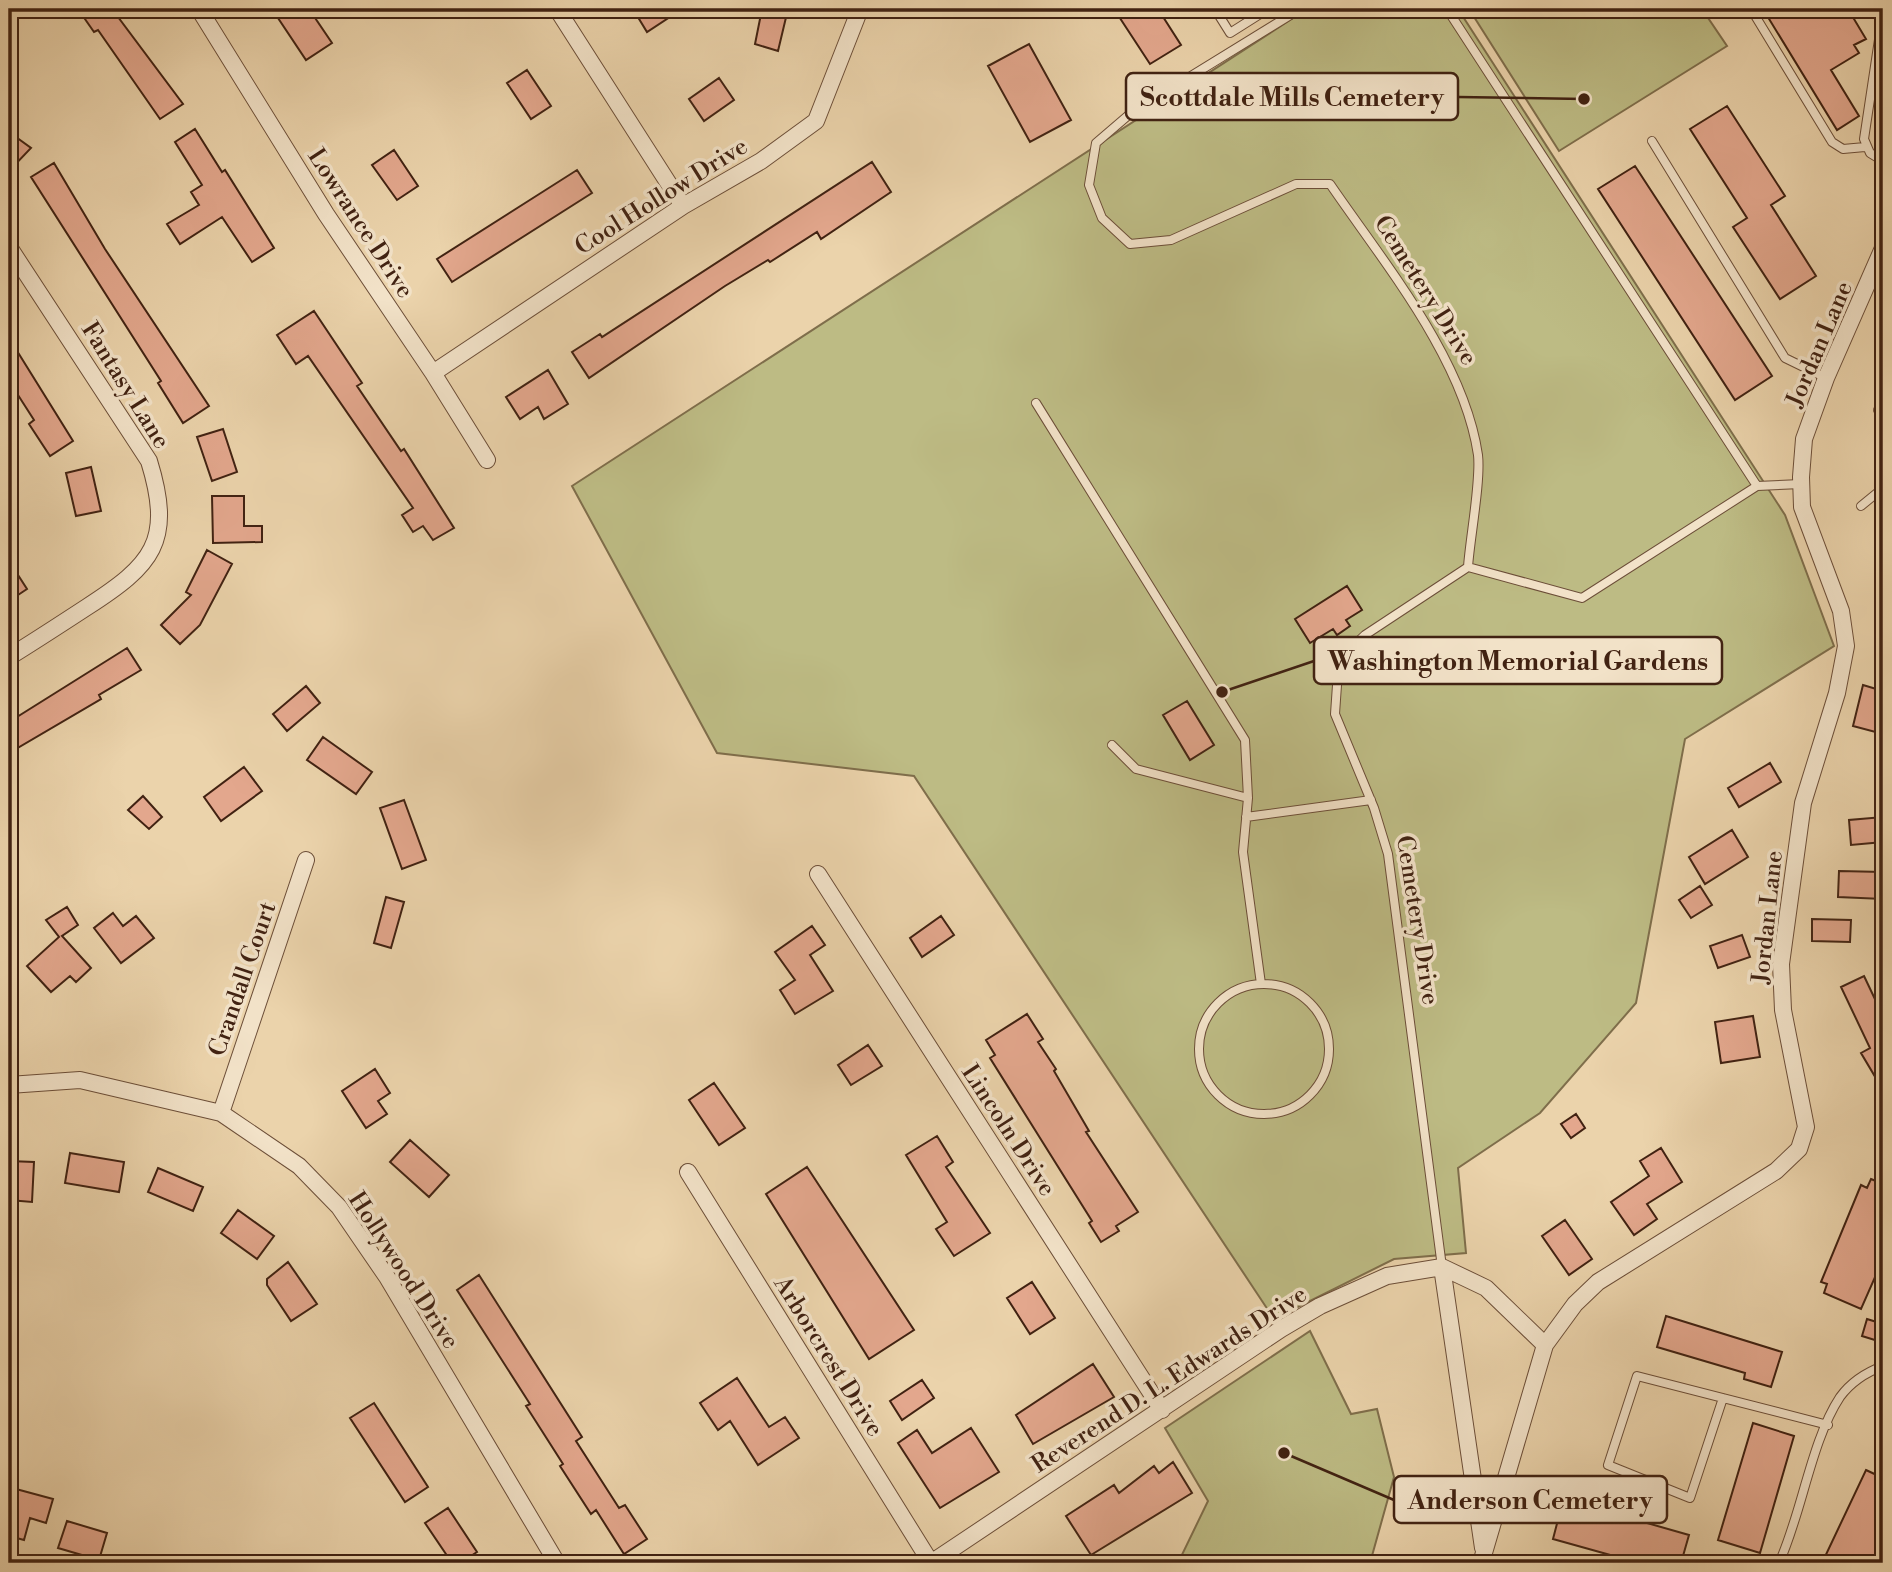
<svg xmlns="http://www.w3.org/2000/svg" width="1892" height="1572" font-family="'Libre Bodoni',serif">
  <rect width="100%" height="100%" fill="#ebd3ab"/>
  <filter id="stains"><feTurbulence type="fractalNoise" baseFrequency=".00286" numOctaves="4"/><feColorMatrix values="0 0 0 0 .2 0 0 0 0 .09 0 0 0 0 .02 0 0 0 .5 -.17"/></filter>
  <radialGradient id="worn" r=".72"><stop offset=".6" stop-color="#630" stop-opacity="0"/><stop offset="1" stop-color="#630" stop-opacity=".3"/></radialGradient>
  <path fill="#bdbb84" stroke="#7f6e4b" stroke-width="2" d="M1307 9H1458L1785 515 1834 646 1685 739 1636 1003 1540 1113 1458 1168 1466 1253 1394 1259 1274 1319 914 776 717 753 572 486Z
    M1469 9H1702L1727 46 1559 151Z
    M1310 1331 1351 1414 1377 1409 1394 1477 1370 1563H1178L1208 1501 1165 1428Z"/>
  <path fill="#e3a78d" stroke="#412212" stroke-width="2" d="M78 9H112L183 104 160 119 98 30 94 32Z
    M272 9H309L332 43 306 60Z
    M633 9H682L647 32Z
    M762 9H788L778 51 755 44Z
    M1114 9H1158L1181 45 1150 64Z
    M1763 9H1848L1866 39 1854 45 1859 53 1831 70 1859 116 1837 130Z
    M1029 44 1071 120 1030 142 988 66Z
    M527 70 551 106 531 119 507 83Z
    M719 78 734 100 704 121 689 99Z
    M1727 106 1785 196 1771 205 1816 276 1780 299 1733 227 1747 218 1690 129Z
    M195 129 222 172 225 170 274 248 252 262 222 217 180 244 167 224 199 205 191 192 202 185 175 142Z
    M9 132 31 148 9 171Z
    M394 150 418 186 397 200 372 165Z
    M872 162 891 192 821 239 817 232 770 262 768 260 725 286 589 378 572 352 600 334 602 337Z
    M54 163 105 249 209 406 183 423 158 383 161 381 31 177Z
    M1635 166 1772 376 1735 400 1598 189Z
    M577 170 592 193 452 282 437 259Z
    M314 311 362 383 357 386 401 451 404 449 454 528 433 540 423 526 413 532 402 515 413 508 308 356 296 364 277 335Z
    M9 338 73 441 50 456 29 424 34 420 9 381Z
    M548 370 568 404 544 419 538 407 520 419 506 397Z
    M223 429 237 472 212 481 197 437Z
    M91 467 101 511 76 516 66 473Z
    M212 496H244V526H262V542L213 543Z
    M207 550 232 564 200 625 180 644 161 625 191 595 186 592Z
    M9 561 27 589 9 601Z
    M1347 586 1362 610 1346 620 1350 626 1337 635 1333 629 1310 643 1295 619Z
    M127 648 141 670 99 695 101 699 9 753V722Z
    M1863 685 1883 691V734L1853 726Z
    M306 686 320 703 287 731 273 714Z
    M1187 701 1214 745 1190 760 1163 715Z
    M323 737 372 772 356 794 307 760Z
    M1770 763 1781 782 1739 807 1728 788Z
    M244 767 262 791 221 821 204 797Z
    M143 796 162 817 149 829 128 810Z
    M404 800 426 860 402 869 380 808Z
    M1883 817V842L1851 845 1849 820Z
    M1732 830 1748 857 1705 884 1689 857Z
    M1839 871 1883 872V899L1838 897Z
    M1700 886 1712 905 1691 918 1679 900Z
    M386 897 404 902 391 948 374 943Z
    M67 907 78 925 62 936 91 968 76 982 70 976 51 992 27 966 59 937 46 920Z
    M113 913 123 926 136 916 154 938 121 963 94 928Z
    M941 916 954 935 922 957 910 938Z
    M1812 919 1851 920 1850 942 1812 941Z
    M812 926 825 945 810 955 833 991 795 1014 780 990 795 980 775 952Z
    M1742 935 1750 957 1718 968 1710 946Z
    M1864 976 1883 1016V1090L1861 1053 1870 1048 1841 987Z
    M1027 1014 1043 1039 1038 1042 1056 1069 1054 1071 1089 1131 1086 1132 1138 1212 1116 1226 1119 1231 1101 1242 1089 1223 1092 1221 990 1058 995 1055 986 1040Z
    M1753 1016 1760 1057 1721 1063 1715 1022Z
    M868 1045 882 1066 851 1085 838 1065Z
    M375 1069 390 1093 378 1101 387 1114 366 1128 342 1091Z
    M714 1083 745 1128 719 1145 689 1100Z
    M1576 1114 1585 1128 1571 1138 1561 1124Z
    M937 1136 953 1162 946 1167 990 1233 954 1256 936 1229 947 1222 906 1155Z
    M410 1140 449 1175 429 1197 390 1162Z
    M1661 1148 1682 1182 1647 1204 1657 1219 1634 1235 1611 1202 1649 1176 1640 1161Z
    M70 1153 124 1162 119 1192 65 1183Z
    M9 1161 34 1162 32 1202 9 1200Z
    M807 1167 914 1330 869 1359 766 1194Z
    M158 1168 203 1187 193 1211 148 1192Z
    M1871 1179 1883 1184V1259L1861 1309 1824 1293 1827 1284 1821 1282 1861 1185 1867 1188Z
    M238 1210 274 1236 257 1259 221 1233Z
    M1565 1220 1592 1259 1569 1275 1542 1236Z
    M288 1262 317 1304 291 1321 267 1285V1279Z
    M479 1275 582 1437 576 1441 619 1508 625 1505 647 1539 624 1554 596 1510 591 1514 560 1466 563 1464 526 1406 530 1404 457 1290Z
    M1032 1282 1055 1318 1030 1334 1007 1298Z
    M1666 1316 1782 1352 1771 1387 1744 1379 1745 1373 1657 1347Z
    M1867 1319 1883 1324 1878 1341 1862 1336Z
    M1093 1364 1114 1397 1033 1444 1016 1415Z
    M737 1378 769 1427 785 1417 799 1438 758 1465 730 1421 718 1430 700 1403Z
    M922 1380 934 1398 902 1420 890 1401Z
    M374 1403 428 1487 405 1502 350 1418Z
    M1753 1423 1794 1436 1760 1553 1718 1540Z
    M971 1428 999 1472 940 1508 898 1443 917 1430 932 1453Z
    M1173 1462 1192 1493 1091 1555 1066 1516 1114 1485 1119 1493 1154 1466 1159 1473Z
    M1866 1470 1883 1478V1563H1822Z
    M16 1489 53 1499 46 1523 30 1518 24 1540 9 1536V1504L12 1505Z
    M1577 1503 1689 1535 1681 1563H1639L1553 1539 1560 1512 1573 1515Z
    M448 1508 477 1552 460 1563H452L425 1523Z
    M67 1521 107 1533 99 1560 58 1548Z"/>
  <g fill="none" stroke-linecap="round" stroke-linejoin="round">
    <defs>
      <path id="lane" d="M1215 9 1230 33 1268 9
        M1300 9 1131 113 1096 143 1089 185 1102 218 1130 244 1171 240 1296 184H1330C1384 263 1464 359 1478 455 1481 481 1470 538 1468 567L1365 635 1345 654 1337 685 1335 714 1374 808 1388 854 1442 1267
        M1447 9 1757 486
        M1751 9 1832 142 1843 149 1865 147
        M1883 13 1864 139 1870 153 1883 161
        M1652 141 1785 358 1826 378
        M1036 403 1245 740 1248 798 1243 852 1261 984
        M1878 410 1883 416
        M1861 506 1883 488
        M1468 567 1582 598 1757 486 1801 484
        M1112 745 1136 769 1248 798
        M1246 817 1371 800
        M1199 1049a65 65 0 1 1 130 0a65 65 0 1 1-130 0Z
        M1723 1398 1690 1498 1608 1465 1637 1376 1828 1425
        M1779 1563C1802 1513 1811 1441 1840 1397 1851 1382 1867 1372 1883 1366"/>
      <path id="street" d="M199 9 326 214 433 373 487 460
        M557 9 683 206
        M9 247 149 461C174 542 152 565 87 607 61 624 35 641 9 657
        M433 373 683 206 761 161 816 121 860 9
        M818 874 1162 1410
        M9 1085 80 1080 221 1113 299 1166 339 1207 387 1277 557 1563
        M221 1113 306 860
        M688 1172 931 1563
        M1442 1267 1483 1548
        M931 1563 1281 1329 1320 1306 1387 1276 1442 1267 1486 1288 1545 1345
        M1481 1563 1545 1345 1575 1304 1598 1282 1776 1171 1799 1149 1806 1127 1783 1010 1781 964 1803 803 1837 693 1846 646 1841 611 1802 507 1801 477 1804 439 1826 378 1883 248"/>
    </defs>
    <use href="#lane" stroke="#6c4e38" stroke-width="10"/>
    <use href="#street" stroke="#6c4e38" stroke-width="18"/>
    <use href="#lane" stroke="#f2e2c8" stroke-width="8"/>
    <use href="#street" stroke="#f2e2c8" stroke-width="16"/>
  </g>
  <g text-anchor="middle" stroke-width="7" stroke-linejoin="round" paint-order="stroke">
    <g font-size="24" fill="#412212" stroke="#f2e2c8">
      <text transform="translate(661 196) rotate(-32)" y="8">Cool Hollow Drive</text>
      <text transform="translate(361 223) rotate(57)" y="8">Lowrance Drive</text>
      <text transform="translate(1426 290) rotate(58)" y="8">Cemetery Drive</text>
      <text transform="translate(1819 344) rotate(-67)" y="8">Jordan Lane</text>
      <text transform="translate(126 385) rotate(58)" y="8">Fantasy Lane</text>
      <text transform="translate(1767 917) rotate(-84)" y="8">Jordan Lane</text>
      <text transform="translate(1418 920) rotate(81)" y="8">Cemetery Drive</text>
      <text transform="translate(242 979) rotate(-71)" y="8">Crandall Court</text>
      <text transform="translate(1009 1130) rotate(57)" y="8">Lincoln Drive</text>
      <text transform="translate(404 1270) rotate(57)" y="8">Hollywood Drive</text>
      <text transform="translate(829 1356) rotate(58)" y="8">Arborcrest Drive</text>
      <text transform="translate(1169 1379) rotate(-33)" y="8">Reverend D. L. Edwards Drive</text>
    </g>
  </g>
  <path fill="none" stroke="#412212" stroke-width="2.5" d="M1584 99L1458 97M1222 692L1314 661M1284 1453L1394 1500"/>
  <g fill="#412212" stroke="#f2e2c8" stroke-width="2.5">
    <circle cx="1584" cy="99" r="7"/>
    <circle cx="1222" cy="692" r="7"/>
    <circle cx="1284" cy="1453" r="7"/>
  </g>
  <g fill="#f2e2c8" stroke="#412212" stroke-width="2.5">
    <rect x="1126" y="73" width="332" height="47" rx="7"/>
    <rect x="1314" y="637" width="408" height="47" rx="7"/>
    <rect x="1394" y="1476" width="273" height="47" rx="7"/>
  </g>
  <g font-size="26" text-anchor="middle" font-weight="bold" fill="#412212">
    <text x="1292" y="106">Scottdale Mills Cemetery</text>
    <text x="1518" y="670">Washington Memorial Gardens</text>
    <text x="1530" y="1509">Anderson Cemetery</text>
  </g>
  <rect width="1892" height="1572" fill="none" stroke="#ebd3ab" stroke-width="35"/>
  <rect x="10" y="10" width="1871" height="1551" fill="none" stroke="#412212" stroke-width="3.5"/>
  <rect x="18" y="18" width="1857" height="1537" fill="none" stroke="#412212" stroke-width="2"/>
  <rect width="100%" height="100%" filter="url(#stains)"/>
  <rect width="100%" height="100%" fill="url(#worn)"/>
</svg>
